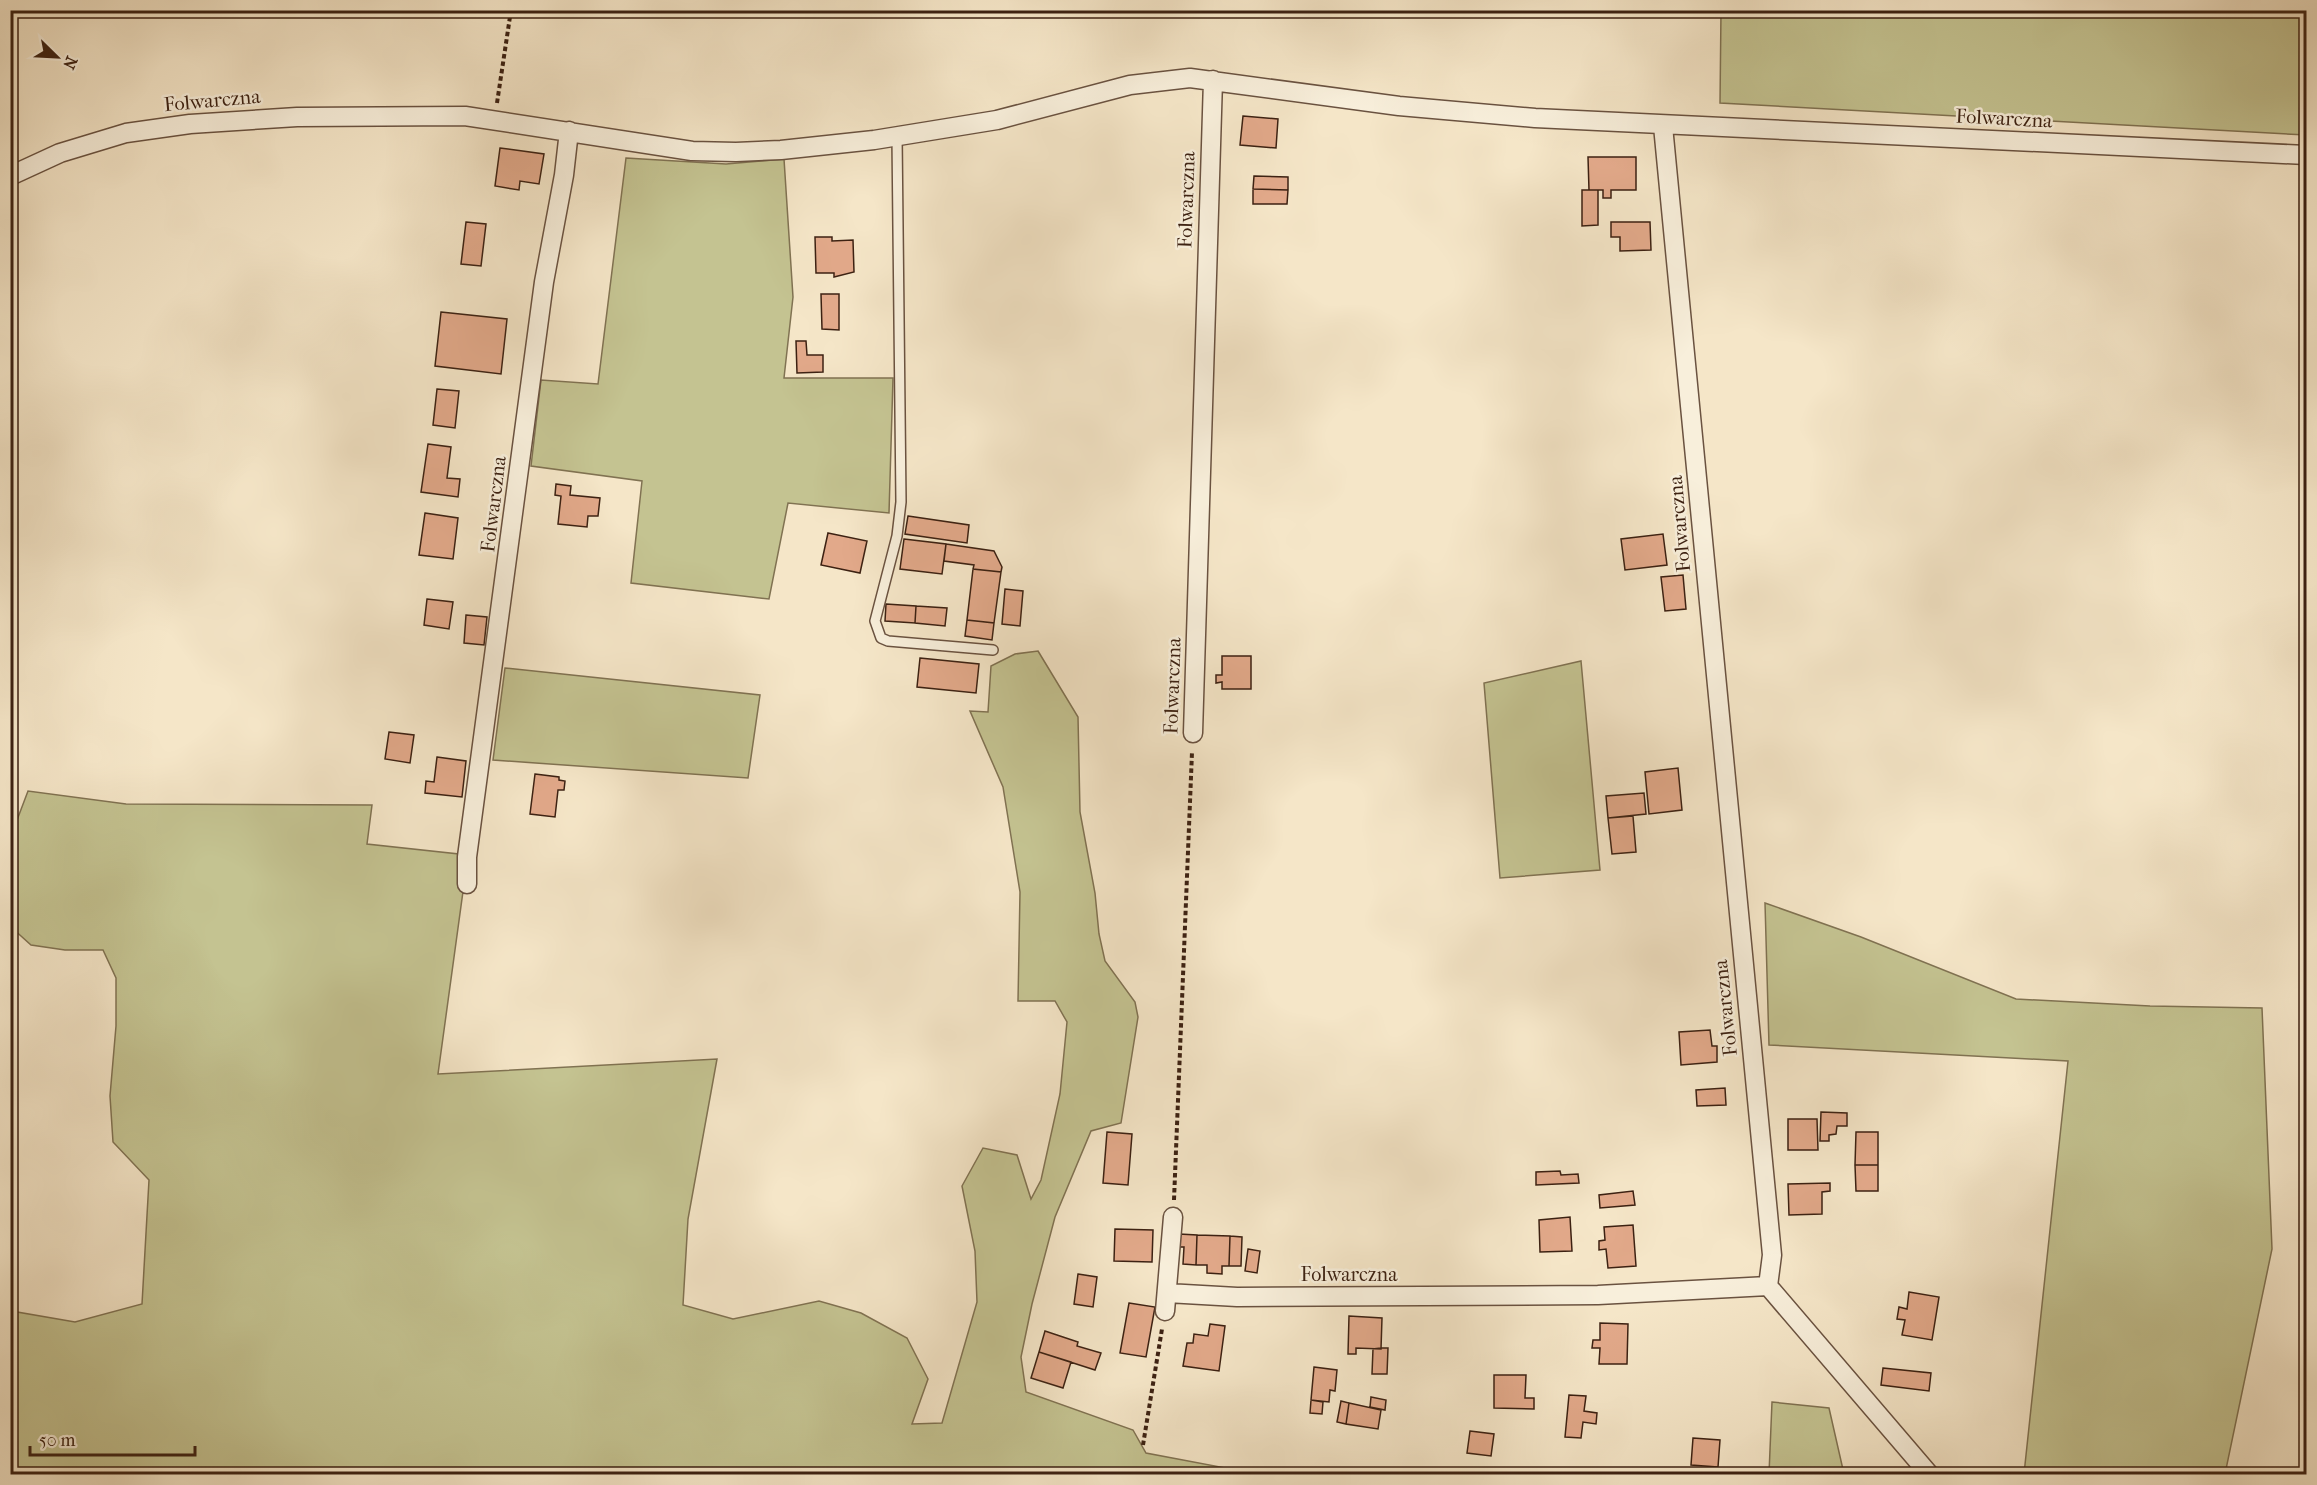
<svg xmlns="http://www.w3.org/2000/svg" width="2317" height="1485" font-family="'IM FELL French Canon',serif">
  <rect width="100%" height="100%" fill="#f5e6c8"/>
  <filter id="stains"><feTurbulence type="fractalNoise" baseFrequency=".00333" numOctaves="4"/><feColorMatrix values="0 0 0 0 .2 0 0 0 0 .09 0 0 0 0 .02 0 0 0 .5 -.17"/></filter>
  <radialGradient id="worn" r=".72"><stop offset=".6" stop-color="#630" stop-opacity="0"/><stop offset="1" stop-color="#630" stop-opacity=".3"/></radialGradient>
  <path fill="#c4c391" stroke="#807252" stroke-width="1.5" d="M1721 11H2306V135L1720 103Z
    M626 158 726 164 784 159 793 297 784 378H893L889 513 788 503 769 599 631 583 642 481 531 466 541 380 598 384Z
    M1038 651 1078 717 1080 812 1095 893 1099 934 1105 961 1135 1002 1138 1017 1121 1123 1091 1131 1055 1217 1032 1304 1021 1357 1026 1392 1133 1430 1146 1453 1231 1469V1474H11V1311L75 1322 142 1304 149 1180 113 1142 110 1096 116 1026V978L103 950H65L31 945 11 927V836L28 791 126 804 372 805 367 844 468 855 438 1074 717 1059 688 1219 683 1305 733 1319 819 1301 861 1313 907 1338 928 1379 912 1424 942 1423 977 1302 975 1251 962 1186 983 1148 1017 1155 1031 1199 1041 1180 1060 1094 1067 1022 1055 1001H1018L1020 892 1003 787 970 711 988 712 991 666 1015 654Z
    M1581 661 1600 870 1500 878 1484 683Z
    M505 668 760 695 748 778 493 760Z
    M1765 903 1861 937 2016 999 2150 1006 2262 1008 2272 1249 2225 1474H2024L2068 1061 1769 1045Z
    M1772 1402 1829 1408 1844 1474H1769Z"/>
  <path fill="#e2a98a" stroke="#3c2112" stroke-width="1.5" d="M1243 116 1278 119 1276 148 1240 145Z
    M500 148 544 154 539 184 520 181 519 190 495 186Z
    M1588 157H1636V190H1611V198H1603V190H1589Z
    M1254 176 1288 177V190L1253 189Z
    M1253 189 1288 190 1287 204H1253Z
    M1582 190H1598V225L1582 226Z
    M466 222 486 224 481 266 461 264Z
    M1611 222H1650L1651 250 1620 251V237H1611Z
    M815 237H832V241L853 240 854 272 834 277V273H816Z
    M821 294H839V330L822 329Z
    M441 312 507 319 501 374 435 366Z
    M796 341H806L807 355H823V372L797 373Z
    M437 389 459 391 455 428 433 425Z
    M428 444 451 447 447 478 460 479 458 497 421 492Z
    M556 484 571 486 570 495 600 498 598 516H588L587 527 558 524 561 496 555 495Z
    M425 513 458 518 453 559 419 555Z
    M908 516 969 525 967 543 905 534Z
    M828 533 867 541 860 573 821 565Z
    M1663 534 1667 565 1625 570 1621 539Z
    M904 539 946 544 942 574 900 569Z
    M946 544 994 551 1002 567 1001 572 973 569 974 565 944 561Z
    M973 569 1001 572 994 623 967 620Z
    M1683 575 1686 609 1665 611 1661 577Z
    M1005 589 1023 591 1020 626 1002 624Z
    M427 599 453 602 449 629 424 625Z
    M886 604 916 606 915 623 885 621Z
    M916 606 947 608 945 626 915 623Z
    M466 615 487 617 484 645 464 643Z
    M967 620 994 623 992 640 965 636Z
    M1222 656H1251V689H1222V682L1216 683V675H1222Z
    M920 658 979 664 976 693 917 687Z
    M389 732 414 735 410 763 385 759Z
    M437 757 466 761 462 797 425 793 426 781 434 782Z
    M1678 768 1682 810 1649 814 1645 772Z
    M535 774 559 777V780L565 781 564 790H558L555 817 530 814Z
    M1644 793 1646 814 1608 818 1606 796Z
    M1633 816 1636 852 1612 854 1608 818Z
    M1710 1030 1712 1046H1717V1062L1681 1065 1679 1032Z
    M1725 1088 1726 1105 1697 1106 1696 1090Z
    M1821 1112 1847 1113V1126H1837L1836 1134 1829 1135V1141H1820Z
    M1788 1119H1817L1818 1150H1788Z
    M1107 1132 1132 1134 1128 1185 1103 1183Z
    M1856 1132H1878V1165H1855Z
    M1855 1165H1878V1191H1856Z
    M1560 1171 1561 1175 1578 1174 1579 1183 1536 1185V1172Z
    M1830 1183V1191L1822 1192V1214L1789 1215 1788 1184Z
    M1633 1191 1635 1205 1600 1208 1599 1195Z
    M1570 1217 1572 1251 1540 1252 1539 1220Z
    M1633 1225 1636 1266 1608 1268 1606 1249 1599 1250V1241L1605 1240 1604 1227Z
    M1115 1229 1153 1230 1152 1262 1114 1261Z
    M1179 1234 1197 1235 1196 1265 1183 1264 1184 1247H1178Z
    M1197 1235 1230 1236 1229 1266H1222V1274L1207 1273V1265H1196Z
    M1230 1236 1242 1237 1241 1266H1229Z
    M1248 1249 1260 1251 1257 1273 1245 1271Z
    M1078 1274 1097 1277 1093 1307 1074 1304Z
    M1909 1292 1939 1297 1932 1340 1902 1335 1905 1320 1897 1319 1899 1307 1907 1309Z
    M1129 1303 1155 1307 1146 1357 1120 1353Z
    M1349 1316 1382 1318 1381 1349 1356 1348V1354H1348Z
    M1600 1323 1628 1324 1627 1364H1599L1600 1348H1592L1593 1340H1600Z
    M1210 1324 1225 1326 1219 1371 1183 1366 1187 1343H1193L1194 1334 1208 1336Z
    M1045 1331 1078 1342 1077 1346 1101 1353 1095 1370 1039 1352Z
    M1381 1348H1388L1387 1374H1372L1373 1349Z
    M1039 1352 1071 1362 1063 1388 1031 1378Z
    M1314 1367 1337 1370 1335 1391 1330 1390 1329 1402 1311 1400Z
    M1883 1368 1931 1373 1929 1391 1881 1385Z
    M1494 1375H1526L1525 1398H1534V1409L1494 1408Z
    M1569 1395 1586 1396 1584 1411 1597 1413 1596 1424 1583 1422 1581 1438 1565 1437Z
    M1371 1397 1386 1400 1385 1410 1370 1407Z
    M1311 1400 1323 1402 1322 1414 1310 1413Z
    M1341 1401 1349 1403 1346 1424 1337 1422Z
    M1349 1403 1381 1410 1378 1429 1346 1424Z
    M1470 1431 1494 1434 1491 1456 1467 1453Z
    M1693 1438 1720 1440 1718 1467 1691 1465Z"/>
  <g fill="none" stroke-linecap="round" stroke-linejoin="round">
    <defs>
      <path id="service" d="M897 136 901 502 897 536 875 621 881 638 888 641 993 650"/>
      <path id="minor" d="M10 176 60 153 126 133 190 124 297 117 465 116 692 151 736 152 781 150 874 140 997 120 1130 85 1190 78 1399 106 1535 118 2306 155
        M1193 733 1213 80
        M467 884V857L544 282 564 175 569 131
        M1768 1286 1929 1474
        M1167 1293 1237 1297 1598 1295 1768 1286 1772 1255 1663 126
        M1165 1311 1173 1217"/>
    </defs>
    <use href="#service" stroke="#6a5240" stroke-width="12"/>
    <use href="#minor" stroke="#6a5240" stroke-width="21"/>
    <path stroke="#3c2112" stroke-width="4" stroke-dasharray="4.5 3" stroke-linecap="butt" d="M497 103 511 10
      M1174 1200 1192 752
      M1143 1445 1162 1329"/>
    <use href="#service" stroke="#f8efdb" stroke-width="9"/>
    <use href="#minor" stroke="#f8efdb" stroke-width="18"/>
  </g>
  <g text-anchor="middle" stroke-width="5" stroke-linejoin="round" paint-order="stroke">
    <g font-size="20" fill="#3c2112" stroke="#f8efdb">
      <text transform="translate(212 100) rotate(-5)" y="7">Folwarczna</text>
      <text transform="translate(2004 118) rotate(3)" y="7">Folwarczna</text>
      <text transform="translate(1186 200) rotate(-88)" y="7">Folwarczna</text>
      <text transform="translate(493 504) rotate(-83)" y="7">Folwarczna</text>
      <text transform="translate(1679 524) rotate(-95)" y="7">Folwarczna</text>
      <text transform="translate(1172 686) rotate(-88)" y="7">Folwarczna</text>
      <text transform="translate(1725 1008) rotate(-96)" y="7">Folwarczna</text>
      <text x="1349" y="1281">Folwarczna</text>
    </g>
  </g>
  <rect width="2317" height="1485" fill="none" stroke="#f5e6c8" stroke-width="36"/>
  <rect x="12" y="12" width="2293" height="1461" fill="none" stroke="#3c2112" stroke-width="3"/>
  <rect x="18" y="18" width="2281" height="1449" fill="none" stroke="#3c2112" stroke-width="1.5"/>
  <g transform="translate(57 57) rotate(114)" stroke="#f8efdb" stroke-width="4.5" paint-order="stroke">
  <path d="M0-4.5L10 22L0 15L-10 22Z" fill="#3c2112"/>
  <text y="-9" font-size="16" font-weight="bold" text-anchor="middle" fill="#3c2112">N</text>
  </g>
  <path d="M30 1446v9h165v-9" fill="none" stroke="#3c2112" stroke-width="3"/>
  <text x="39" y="1446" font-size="18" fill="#3c2112" stroke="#f8efdb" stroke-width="4.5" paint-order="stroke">50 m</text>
  <rect width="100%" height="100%" filter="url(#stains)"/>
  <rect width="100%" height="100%" fill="url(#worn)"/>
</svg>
